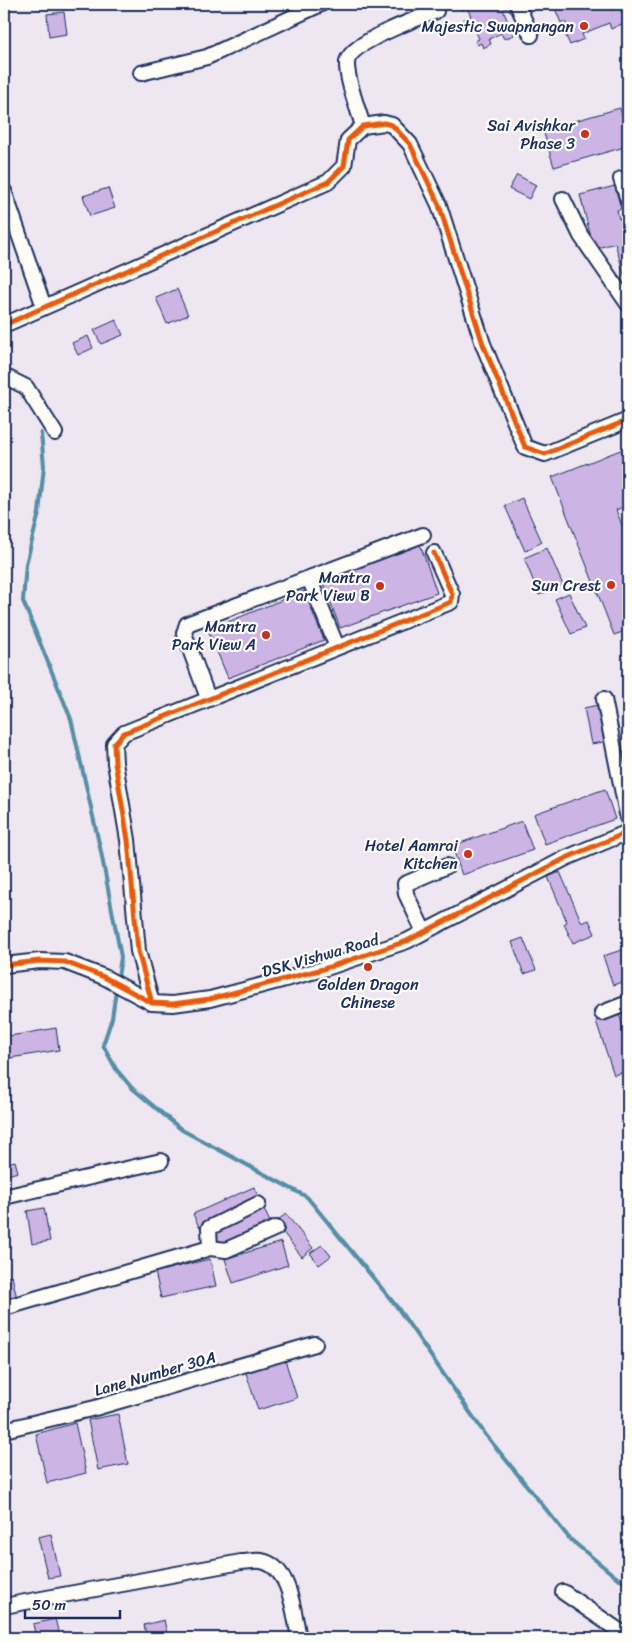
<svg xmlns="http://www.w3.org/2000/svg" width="632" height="1642" font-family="Sriracha,sans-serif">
  <rect width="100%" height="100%" fill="#eee6f1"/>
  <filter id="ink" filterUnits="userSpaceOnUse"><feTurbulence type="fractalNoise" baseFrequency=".02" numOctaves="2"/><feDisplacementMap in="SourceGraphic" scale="10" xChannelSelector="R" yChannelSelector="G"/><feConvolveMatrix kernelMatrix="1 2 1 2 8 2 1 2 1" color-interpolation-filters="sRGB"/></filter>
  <g filter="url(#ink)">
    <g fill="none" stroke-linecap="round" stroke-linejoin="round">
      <path stroke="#558ea5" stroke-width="4" d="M41 433 44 466 39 513 26 564 23 601 71 719 101 852 121 957 112 1018 103 1045 116 1069 132 1088 182 1130 307 1197 397 1307 485 1434 570 1539 616 1577 628 1584"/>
    </g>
    <path fill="#ccb4e4" stroke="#1b2f5e" d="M464 4H511V6L503 10 510 27 516 24 518 29 512 32 514 35 504 39 501 33 489 39 491 44 483 48 481 43 477 45 475 41 479 39 472 22 466 24 464 19 471 16 467 8 462 10 460 6Z
      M558 4H570L571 6 575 4H608L611 10 619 7 626 22 611 29 609 23 582 34 584 39 570 45 565 34 569 32 565 21 561 23 554 6Z
      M64 12 67 34 49 37 47 14Z
      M620 108 628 138V146L554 167 543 130Z
      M517 175 536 185 529 199 509 189Z
      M615 186 621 209 617 210 619 219 623 218 628 237V288L615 243 594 249 580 195Z
      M108 188 115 208 90 216 83 196Z
      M177 289 188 315 167 324 156 298Z
      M116 320 123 335 101 344 94 330Z
      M88 336 93 348 78 355 72 343Z
      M628 447V505L616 510 628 540V630L614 635 552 477Z
      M522 498 542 542 525 551 505 506Z
      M420 544 437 593 340 628 322 580Z
      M547 548 563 585 539 595 524 558Z
      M304 591 324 640 228 678 208 630Z
      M569 593 585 628 571 634 555 599Z
      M598 705 604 742 591 744 584 708Z
      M605 789 615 819 545 844 534 814Z
      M522 821 533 850 462 875 452 846Z
      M560 872 582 923 589 920 595 934 573 943 564 924 567 922 548 877Z
      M523 938 536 970 524 974 512 942Z
      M628 948V980L613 985 603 956Z
      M619 1014 628 1042V1070L614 1075 596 1021Z
      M56 1028 59 1050 4 1059V1037Z
      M15 1161 18 1172 4 1176V1164Z
      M254 1187 260 1201 199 1227 193 1214Z
      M263 1207 270 1222 217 1247 210 1231Z
      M44 1208 50 1241 32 1244 27 1211Z
      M286 1214 313 1248 302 1257 275 1222Z
      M281 1242 288 1265 233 1283 225 1259Z
      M322 1245 331 1256 319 1265 310 1253Z
      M210 1259 216 1286 161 1298 155 1272Z
      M12 1276 17 1299 4 1302V1278Z
      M285 1360 297 1398 258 1410 246 1373Z
      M118 1414 128 1464 98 1470 88 1420Z
      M75 1423 86 1473 47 1483 36 1434Z
      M4 1474 8 1494 4 1495Z
      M51 1534 60 1576 48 1578 38 1537Z
      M55 1619 59 1634 36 1638 33 1624Z
      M164 1620 168 1638H147L144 1625Z"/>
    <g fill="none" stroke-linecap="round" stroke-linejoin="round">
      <defs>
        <path id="minor" d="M517 4 531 35
          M141 73 207 57 321 4
          M363 126C358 109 346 79 347 62 350 42 417 19 436 11
          M621 179 628 200
          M4 191 44 307
          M563 199 581 236 628 304
          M4 325 328 182 344 166 348 140 363 126 384 123 392 125 410 144 439 205 483 344 525 447 545 454 628 420
          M4 376 26 387 55 433
          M309 578 337 647
          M208 698 184 633 187 624 423 535
          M604 699 628 819
          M424 932 406 894 405 884 447 866
          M4 965 40 961 65 962 104 977 152 1003 173 1004 210 999 323 969 407 941 566 858 628 832
          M152 1003 138 951 128 840 115 763 114 744 124 733 451 602 452 594 434 553
          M602 1013 628 1003
          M4 1197 161 1161
          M210 1248 209 1228 258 1204
          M4 1308 210 1248 226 1250 276 1228
          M4 1430 95 1408 315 1344
          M563 1592 628 1637
          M4 1606 241 1562C247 1562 255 1560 261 1561 291 1566 294 1615 299 1638"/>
      </defs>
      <use href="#minor" stroke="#1b2f5e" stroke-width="18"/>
      <use href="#minor" stroke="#fdfcf7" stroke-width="14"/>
      <defs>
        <path id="cycleway" d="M4 325 328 182 344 166 348 140 363 126 384 123 392 125 410 144 439 205 483 344 525 447 545 454 628 420
          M4 965 40 961 65 962 104 977 152 1003 173 1004 210 999 323 969 407 941 566 858 628 832
          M152 1003 138 951 128 840 115 763 114 744 124 733 451 602 452 594 434 553"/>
      </defs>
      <use href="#cycleway" stroke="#fdfcf7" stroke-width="8"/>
      <use href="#cycleway" stroke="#e8590c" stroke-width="5"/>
    </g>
  </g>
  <g fill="#c8321e" stroke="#fdfcf7" stroke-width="2">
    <circle cx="584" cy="26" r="5"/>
    <circle cx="585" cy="134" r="5"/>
    <circle cx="611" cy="585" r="5"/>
    <circle cx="380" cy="586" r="5"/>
    <circle cx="266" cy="635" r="5"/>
    <circle cx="468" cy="854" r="5"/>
    <circle cx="368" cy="967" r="5"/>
  </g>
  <g text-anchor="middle" stroke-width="4.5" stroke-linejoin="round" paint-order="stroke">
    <g font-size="16" fill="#1b2f5e" stroke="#fdfcf7" text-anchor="end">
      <text x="574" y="32">Majestic Swapnangan</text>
      <text x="575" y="131">Sai Avishkar<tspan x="575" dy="18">Phase 3</tspan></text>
      <text x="370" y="583">Mantra<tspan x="370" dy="18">Park View B</tspan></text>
      <text x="601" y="591">Sun Crest</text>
      <text x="256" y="632">Mantra<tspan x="256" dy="18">Park View A</tspan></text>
      <text x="458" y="851">Hotel Aamrai<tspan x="458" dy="18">Kitchen</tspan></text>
      <text x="368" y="990" text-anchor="middle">Golden Dragon<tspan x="368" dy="18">Chinese</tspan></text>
    </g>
    <g font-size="16" fill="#1b2f5e" stroke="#fdfcf7">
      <text transform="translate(320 955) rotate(-16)" y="6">DSK Vishwa Road</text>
      <text transform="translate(155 1373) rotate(-16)" y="6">Lane Number 30A</text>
    </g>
  </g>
  <rect width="632" height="1642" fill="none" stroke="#fdfcf7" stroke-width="20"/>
  <rect x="10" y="10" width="612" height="1622" fill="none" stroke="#1b2f5e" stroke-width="2" filter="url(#ink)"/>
  <path d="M25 1610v8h95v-8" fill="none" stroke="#1b2f5e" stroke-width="2.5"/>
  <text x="32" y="1610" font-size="15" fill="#1b2f5e" stroke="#fdfcf7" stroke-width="4" paint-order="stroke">50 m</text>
</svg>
